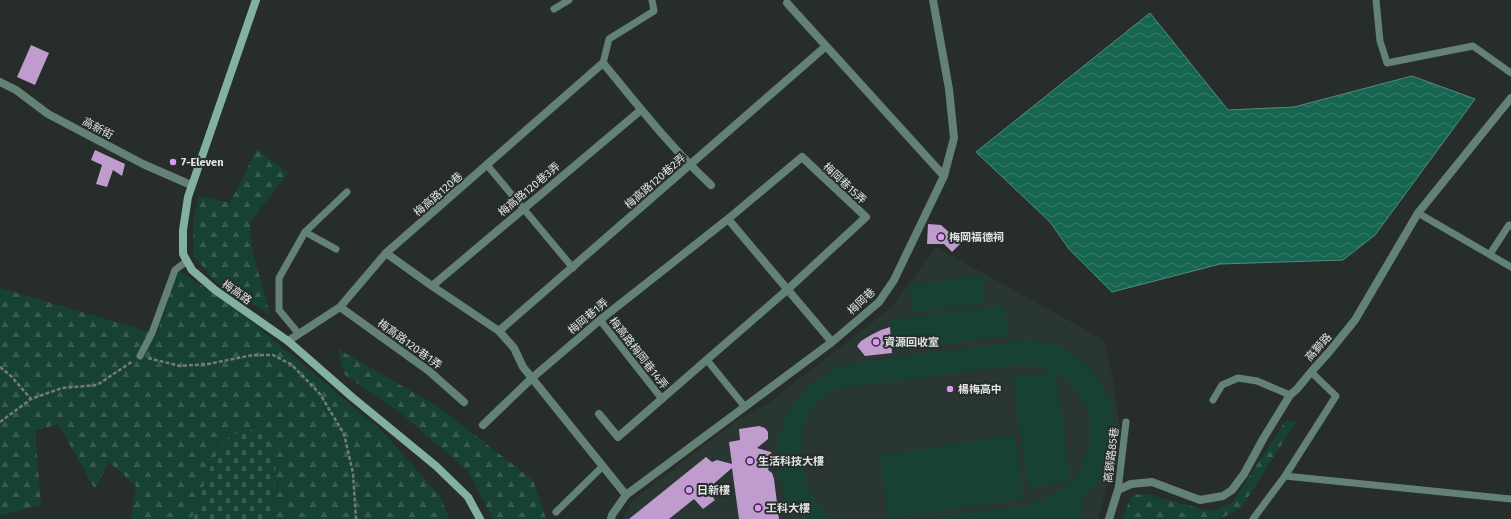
<svg xmlns="http://www.w3.org/2000/svg" width="1511" height="519" font-family="'Fira Sans','Noto Sans TC',sans-serif">
  <defs>
    <pattern id="forest-firs" width="22" height="20" patternUnits="userSpaceOnUse"><rect width="22" height="20" fill="#184135"/><path d="M5 1l3.5 6h-7zM16 11l3.5 6h-7z" fill="#395c52"/></pattern>
    <pattern id="cemetery-stones" width="16" height="16" patternUnits="userSpaceOnUse"><rect width="16" height="16" fill="#184135"/><path d="M2 7V4a2 2 0 0 1 4 0v3zM10 15v-3a2 2 0 0 1 4 0v3z" fill="#395c52"/></pattern>
    <pattern id="water-waves" width="16" height="10" patternUnits="userSpaceOnUse"><rect width="16" height="10" fill="#166551"/><path d="M0 5q4-4 8 0t8 0" fill="none" stroke="#387b6a"/></pattern>
  </defs>
  <rect width="100%" height="100%" fill="#272d2b"/>
  <path fill="#293631" d="M936 247 1104 340 1112 374 1121 434 1098 519H623L632 501 736 421 767 404 891 308Z"/>
  <path fill="url(#forest-firs)" d="M257 149 288 173 250 222 252 249 270 315 216 282 194 256 193 222 199 196 230 203Z
    M178 270 238 310 382 431 440 496 449 519H273L276 457 213 460 192 519H131L136 486 109 462 95 489 58 424 35 431 41 506 0 515V288L157 334Z
    M338 349 437 406 533 480 546 519H493L468 471 399 412 344 374Z
    M1286 420 1296 422 1241 508 1220 519H1122L1132 495 1146 494 1210 511 1232 503Z"/>
  <path fill="url(#cemetery-stones)" d="M243 429 258 431 269 443 276 457 273 519H192L213 460 227 439Z"/>
  <path fill="#184135" d="M982 275 986 303 913 313 909 286Z
    M1005 305 1009 336 895 351 891 320Z
    M1032 339 1058 346 1078 357 1098 378 1111 403 1116 434 1111 459 1100 481 1081 498 1083 518 925 519 1028 505 1072 485C1079 470 1091 448 1091 432 1091 408 1078 384 1056 374L1071 482 1028 488 1012 377 1052 371 1046 368 1019 365 837 389C826 394 817 400 811 410 793 440 801 502 835 519H803L786 501 779 474 777 443 786 415 809 386 842 365Z
    M1015 435 1024 499 888 519 879 455Z"/>
  <path fill="url(#water-waves)" stroke="#538b7d" d="M1150 13 1228 110 1294 107 1412 76 1475 99 1375 235 1343 260 1220 264 1112 292 1069 249 1050 222 976 152Z"/>
  <path fill="#c09bcd" d="M31 45 49 53 35 85 17 77Z
    M95 150 125 164 122 176 113 170 107 187 96 184 102 165 91 160Z
    M928 224 941 225 961 243 952 252 944 244H927Z
    M890 327 892 353 865 356 857 346 861 341 871 335 881 330Z
    M759 426 765 428 768 432V439L757 448 771 452 772 457 768 470 772 473 774 479 779 519H739L732 468 710 487 714 493 712 496 715 500 703 509 694 499 669 519H629L706 457 712 462 717 460 732 464 729 442 740 440 739 429Z"/>
  <g fill="none" stroke-linecap="round" stroke-linejoin="round">
    <path stroke="#747a78" stroke-width="2.5" stroke-dasharray="4 2" stroke-linecap="butt" d="M148 358 180 366 208 364 253 355H273L292 365 320 394 344 434 353 473 356 519
      M0 367 11 376 31 399
      M0 422 31 399 62 388 97 385 133 361"/>
    <path stroke="#648176" stroke-width="7" d="M1376 0 1380 41 1387 63 1473 46 1511 73
      M554 9 569 0
      M603 63 609 39 654 11 652 0
      M487 165 573 268
      M1418 213 1511 267
      M305 232 336 249
      M1490 254 1509 225 1511 226
      M600 320 662 399
      M299 334 279 310V278L305 232 347 192
      M140 356 152 333 175 270 187 261
      M707 360 745 407
      M1311 372 1336 396 1285 476 1511 499
      M1213 400 1222 385 1238 378 1257 381 1290 395
      M1118 490 1126 422
      M556 512 603 466
      M1253 519 1285 476"/>
    <path stroke="#648176" stroke-width="8" d="M787 3 944 176
      M0 82 16 90 48 114 143 164 191 185
      M728 219 832 342
      M386 253 432 286 499 331 514 348 523 367 626 495
      M432 286 641 110
      M340 307 429 371 464 402
      M499 331 825 47
      M288 341 340 307 386 253 603 63C638 105 671 148 711 185
      M483 425 532 378 600 320 728 219 802 157 866 217 787 290 618 437 599 414
      M611 519 612 515 626 495 832 342 879 302 894 280 944 176 954 138 949 89 933 0
      M1109 519 1118 490 1131 484 1152 482 1200 500 1223 496 1232 490 1244 474 1263 439 1290 395 1297 389 1311 372 1329 352 1355 320 1418 213 1511 98"/>
    <path stroke="#83b1a1" stroke-width="8" d="M256 0 188 197 183 230V254L192 270 215 290 288 341 352 397 436 466 468 497 480 519"/>
  </g>
  <g fill="#dc99f4" stroke="#272d2b" stroke-width="1.5">
    <circle cx="173" cy="162" r="4"/>
    <circle cx="941" cy="237" r="4"/>
    <circle cx="876" cy="342" r="4"/>
    <circle cx="950" cy="389" r="4"/>
    <circle cx="750" cy="461" r="4"/>
    <circle cx="689" cy="490" r="4"/>
    <circle cx="758" cy="508" r="4"/>
  </g>
  <g text-anchor="middle" stroke-width="4" stroke-linejoin="round" paint-order="stroke">
    <g font-size="11" fill="#e0e4e3" stroke="#272d2b">
      <text transform="translate(98 128) rotate(28)" y="4">高新街</text>
      <text transform="translate(655 181) rotate(-41)" y="4">梅高路120巷2弄</text>
      <text transform="translate(845 183) rotate(43)" y="4">梅岡巷15弄</text>
      <text transform="translate(529 189) rotate(-40)" y="4">梅高路120巷3弄</text>
      <text transform="translate(438 194) rotate(-41)" y="4">梅高路120巷</text>
      <text transform="translate(237 292) rotate(35)" y="4">梅高路</text>
      <text transform="translate(861 301) rotate(-43)" y="4">梅岡巷</text>
      <text transform="translate(588 316) rotate(-40)" y="4">梅岡巷1弄</text>
      <text transform="translate(410 344) rotate(36)" y="4">梅高路120巷1弄</text>
      <text transform="translate(1318 347) rotate(-48)" y="4">高獅路</text>
      <text transform="translate(639 353) rotate(52)" y="4">梅高路梅岡巷14弄</text>
      <text transform="translate(1111 455) rotate(-83)" y="4">高獅路85巷</text>
    </g>
    <g font-size="11" font-weight="bold" fill="#e0e4e3" stroke="#272d2b" text-anchor="start">
      <text x="181" y="166">7-Eleven</text>
      <text x="949" y="241">梅岡福德祠</text>
      <text x="884" y="346">資源回收室</text>
      <text x="958" y="393">楊梅高中</text>
      <text x="758" y="465">生活科技大樓</text>
      <text x="697" y="494">日新樓</text>
      <text x="766" y="512">工科大樓</text>
    </g>
  </g>
</svg>
